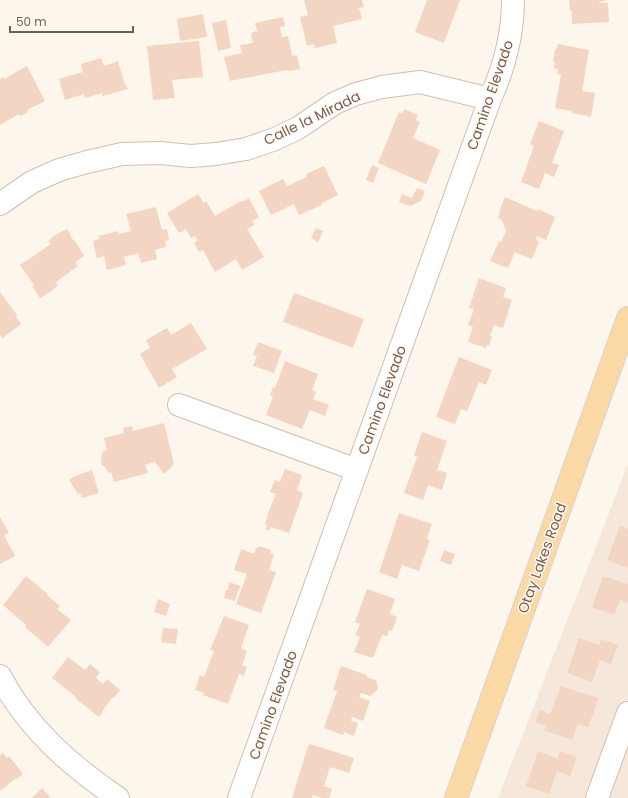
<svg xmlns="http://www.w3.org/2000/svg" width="628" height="798" font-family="Poppins,sans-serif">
  <rect width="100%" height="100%" fill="#fdf6ec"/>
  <path fill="#f5e8da" d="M628 464V798H498Z"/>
  <path fill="#f3d5c3" d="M304 0H362L364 7 359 8 362 19 333 26 337 43 315 48 314 44 307 46 300 17 308 15Z
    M427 0H460L444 43 415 32Z
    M569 0H605V1L599 2V3H608L609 22 572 24V11H570Z
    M203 14 207 37 180 41 177 19Z
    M283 17 285 26 280 27 282 37 288 36 292 56 297 55 300 69 288 71 287 70 230 81 224 57 242 53 240 45 253 43 251 33 257 31 255 23Z
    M226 20 231 48 218 51 212 23Z
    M199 41 203 77 172 80 175 98 153 100 147 46Z
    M558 44 589 50 582 91 595 93 591 117 572 113V111L555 108 561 75 557 74 558 69 554 68 555 62H553L555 50H556Z
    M101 58 104 66 118 61 125 85H126L128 89 103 96 102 93 85 98 84 94 65 100 59 79 83 72 81 64Z
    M27 66 45 101 27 110 28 112 20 116 19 114 0 125V79L3 77 4 79Z
    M404 109 418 115 416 120 420 122 413 138 440 150 426 184 378 163 399 112 402 114Z
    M539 121 564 131 552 163 559 165 554 177 545 173 539 189 521 182 534 146 530 144Z
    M372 165 379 168 373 183 366 180Z
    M324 166 338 195 322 203V205L299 215 294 204 271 215 259 191 283 179 287 186 307 177 306 174Z
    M417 188 425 191 421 201 410 206 399 202 402 194 412 198Z
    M198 194 204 203 206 201 215 216 241 201 242 202 249 198 259 217 252 221 254 225 247 229 264 257 242 270 236 259 215 272 203 250 199 252 194 243 198 240 195 236 191 238 186 229 179 233 167 213 176 208H175Z
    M505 197 537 211 538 209 555 217 546 240 537 236 536 240 539 242 532 259 515 252 508 268 490 261 499 241 501 242 506 231 502 220 498 218 500 213 499 212Z
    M156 207 162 230 167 229 169 240 165 241 166 247 155 250 157 259 141 263 138 253 124 257 126 265 107 270 104 256 97 258 93 241 99 239V236L118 231 119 234 131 231 126 214Z
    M316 228 323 231 318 242 311 238Z
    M67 229 71 235 70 236 77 244 84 256 75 262 78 266 56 282 58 285 50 292 40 298 32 286 34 285 20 265 51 244 48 241 57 234Z
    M479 278 506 288 503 297 512 300 503 328 494 325 490 336 492 337 489 346 487 345 486 348 468 342 473 327 468 325 474 309 469 308Z
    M0 292 17 315 16 317 21 324 3 338 0 335Z
    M294 293 364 319 353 348 283 322Z
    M191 323 207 349 172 369 177 377 159 388 140 354 150 348 146 340 167 328 171 335Z
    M258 342 282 351 274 373 253 366 257 356 253 355Z
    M459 357 492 370 486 385 479 382 467 411 461 409 455 424 436 417Z
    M285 361 318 374 312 390 316 392 313 399 329 405 325 416 310 410 302 429 266 415 273 397 270 395 273 387 275 388Z
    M164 423 174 464 164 474 155 462 145 465 148 473 114 482 111 472 108 473 106 468 101 464 102 452 107 450 104 438 124 433 123 428 132 426 133 431Z
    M422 432 447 441 437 470 447 473 442 490 428 485 423 500 404 493 417 457 414 455Z
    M285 469 302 475 297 490 303 493 289 533 271 527 269 531 266 529 267 525 265 524 269 511V510L276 494 270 492 275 480 280 482Z
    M92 470 99 493 82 498 80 493 78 494 69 480 75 476Z
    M399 513 432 524 427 539 430 540 419 571 402 565 397 579 379 572Z
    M0 517 9 533 4 535 15 556 0 564Z
    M620 526 628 529V568L607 560Z
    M259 546 271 550 270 553 274 554 269 570 276 572 261 613 236 604 247 574 234 570 241 549 254 554 256 548H258Z
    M444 550 455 554 451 565 440 561Z
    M26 576 48 594 47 595 60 606 57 609 71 620 48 647 25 627 26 625 3 605Z
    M603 576 628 584V603L620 600 614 615 592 607Z
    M229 582 241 586 239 590H238L235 601 224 598 226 590H228Z
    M367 589 395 599 390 614 397 617 392 631 389 630 387 636 382 635 373 658 354 652 360 637 355 635 360 624 355 622Z
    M158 599 170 604 166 616 154 612Z
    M224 616 249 625 241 648 247 651 242 665 247 667 244 676 239 674 228 704 203 695 204 693 195 690 200 675 204 677 214 651 210 650Z
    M163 628 178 629 176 644 161 642Z
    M579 638 599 645 601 639 618 645 611 664 600 660 592 682 567 673Z
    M68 657 85 670 90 664 100 672 96 678 103 684 107 679 120 690 114 698 113 697 102 711 103 712 99 717 75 698 76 697 52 678Z
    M341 666 367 675 366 677 376 680 378 688 377 690 370 696 361 693 359 697 370 701 363 721 352 717 351 721 358 723 354 736 344 732 343 735 324 728 337 691 333 690Z
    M561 686 590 696V695L599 698 588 727 578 724 572 740 544 730 546 726 535 722 540 710 550 714Z
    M310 744 354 758 349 773 330 767 324 786 332 789 329 798H322L313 795 312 798H292L308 746Z
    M538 751 558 759 560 751 577 757 570 776 557 771 549 794 526 786Z
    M3 753 7 758 9 756 23 774 17 779 16 778 0 791V755Z
    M42 788 51 798H32Z"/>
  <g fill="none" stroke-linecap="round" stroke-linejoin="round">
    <defs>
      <path id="minor" d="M0 204 32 182 59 170 87 162 122 154 160 153 191 156 216 154 246 149 275 139 298 128 335 103 356 94 382 87 420 82 490 99
        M179 405 357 470
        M0 676C27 728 71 766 118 798
        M239 798 490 99C504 68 513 35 513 0
        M597 798 628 713"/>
      <path id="major" d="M456 798 628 318"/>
    </defs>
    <use href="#minor" stroke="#d1beb0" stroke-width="24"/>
    <use href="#major" stroke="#dad1cd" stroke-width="24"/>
    <use href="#minor" stroke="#fff" stroke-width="22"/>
    <use href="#major" stroke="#fbd9a5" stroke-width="22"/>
  </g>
  <g text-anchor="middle" stroke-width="3" stroke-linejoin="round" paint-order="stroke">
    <g font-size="14" fill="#7a5c4d" stroke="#fffaf3">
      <text transform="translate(490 95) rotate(-71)" y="5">Camino Elevado</text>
      <text transform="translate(312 118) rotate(-26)" y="5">Calle la Mirada</text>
      <text transform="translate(382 400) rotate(-70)" y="5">Camino Elevado</text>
      <text transform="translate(542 558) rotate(-70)" y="5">Otay Lakes Road</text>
      <text transform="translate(273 705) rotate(-70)" y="5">Camino Elevado</text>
    </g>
  </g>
  <path d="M10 26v6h123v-6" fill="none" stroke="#7a5c4d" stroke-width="2"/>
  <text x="16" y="26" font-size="12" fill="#7a5c4d" stroke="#fffaf3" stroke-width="3" paint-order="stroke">50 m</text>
</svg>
